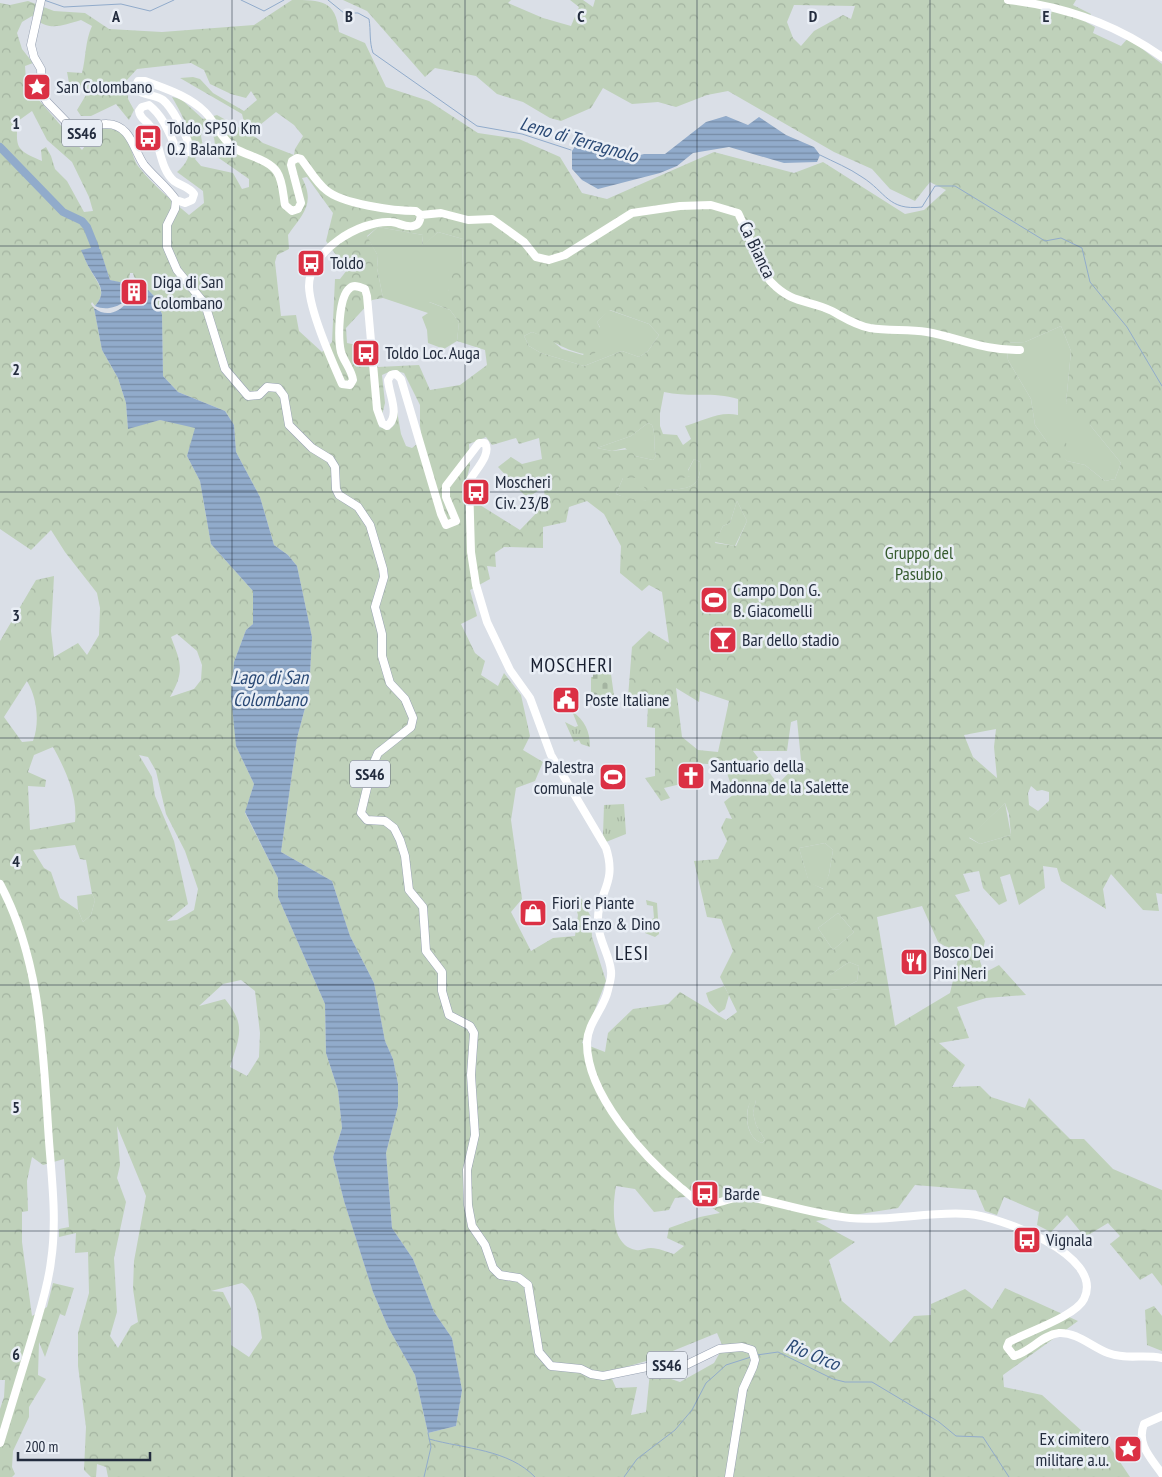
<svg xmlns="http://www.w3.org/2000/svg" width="1162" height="1477" font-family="'PT Sans Narrow',sans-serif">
  <defs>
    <pattern id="forest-crowns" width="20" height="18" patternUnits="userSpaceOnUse" patternTransform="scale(1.25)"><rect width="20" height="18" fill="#bfd1ba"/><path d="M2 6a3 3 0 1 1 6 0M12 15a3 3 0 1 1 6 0" fill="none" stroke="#a4b4a1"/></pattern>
    <pattern id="cemetery-stones" width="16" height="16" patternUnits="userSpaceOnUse" patternTransform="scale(1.25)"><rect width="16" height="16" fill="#bfd1ba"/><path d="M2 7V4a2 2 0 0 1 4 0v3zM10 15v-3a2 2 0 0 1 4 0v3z" fill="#a4b4a1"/></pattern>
    <pattern id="park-tufts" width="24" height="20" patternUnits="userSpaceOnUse" patternTransform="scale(1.25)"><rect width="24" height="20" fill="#bfd1ba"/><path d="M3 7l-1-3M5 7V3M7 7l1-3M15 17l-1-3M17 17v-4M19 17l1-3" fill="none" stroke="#a4b4a1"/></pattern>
    <pattern id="water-rules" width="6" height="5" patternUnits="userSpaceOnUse" patternTransform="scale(1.25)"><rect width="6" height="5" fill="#91abcb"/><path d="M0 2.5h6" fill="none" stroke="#768ba6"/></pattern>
  </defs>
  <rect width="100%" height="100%" fill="#dadfe7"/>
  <path fill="#bfd1ba" d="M378 227 423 235 422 246 438 232 463 239 462 268 448 291V303L429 302 450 310 459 322 457 341 444 349 428 343 427 330 422 317 428 313 383 298 377 268 378 256 367 237Z
    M609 310 649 324 659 335 648 351 639 357 622 351 584 366 541 353 529 346 524 336 532 332 549 338 562 349 583 355 600 327 597 322Z
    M1061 326 1071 351 1066 403 1090 425 1121 463 1115 479 1105 481 1085 465 1067 461 1047 442 1035 425 1031 399 1008 360 1006 343 1025 342Z
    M648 423 652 425C656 434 653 446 656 456L653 460 635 456 625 448 612 451 597 448 631 436Z
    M694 459 700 462C702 489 687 489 665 490 649 507 634 501 616 494L623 478 637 477 649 485 690 476 688 471Z
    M737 501 747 521 735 546 715 542 723 526 730 523Z
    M1005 803 1011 835 980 844 969 837Z
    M825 843 833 850 829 874 824 889 809 883 799 848Z
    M92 894 95 900 91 915 83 922 78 910 77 896Z
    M646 900 657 903 659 934 655 937 645 933V927H651L652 919 654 918 653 906 647 905Z
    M838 913 854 932 833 950 818 928Z
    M849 962 859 966 857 981 841 989 830 990V975Z
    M724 986 729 995 725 1009 719 1013 709 1002 706 993Z
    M751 1100H756L753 1113 756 1125 765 1140 762 1143C746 1138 744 1113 751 1100Z"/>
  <path fill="url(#forest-crowns)" fill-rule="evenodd" d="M292 0C321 0 336 0 339 32L365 43 386 87 429 101 478 133 519 139 560 157 582 193 607 199 714 152 794 173 823 162 905 214 924 210 946 190 930 182 915 201 890 189 872 169 834 152 728 91 707 95 676 107 658 102 632 104 603 88 591 108 561 121 550 118 523 102 497 94 476 76 435 68 425 77 367 11 343 0H511L508 3 543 18 571 26 579 7 570 0H583L593 7 595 0H1076L1073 5 1091 14 1086 22 1095 27 1093 33 1121 46 1128 38 1162 64V894L1156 893 1159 911 1143 910 1111 874 1103 889 1106 909 1061 881 1057 868 1043 866 1045 888 1019 905 1010 874 1000 877 1007 901 999 905 983 888 979 871 963 874 970 891 955 895 985 941 980 961 984 973 999 965 1026 995 986 998 957 1007 969 1038 939 1043 965 1065 952 1087 980 1086 991 1097 1025 1108 1029 1098 1070 1139H1084L1113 1169 1162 1190V1286L1152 1273 1140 1280 1110 1244 1120 1236 1108 1223 1085 1237 1067 1215 1051 1232 1037 1225 1039 1212 1004 1197 997 1215 985 1211 976 1190 915 1185 898 1208 816 1221 855 1242 829 1260 842 1301 891 1343 914 1316 931 1315V1304L965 1289 992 1309 1005 1288 1078 1321 1003 1375 1004 1387 1042 1395 1083 1432 1108 1444 1130 1477H108L106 1467 97 1464 96 1477H91L84 1470 86 1427 78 1366V1333L89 1293 88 1252 75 1253 76 1233 59 1237V1229L69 1227 64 1159 43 1165 32 1157 27 1181 28 1211 22 1212V1242L32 1316 47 1307 53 1283 74 1288 65 1316 60 1314 45 1357 39 1342 38 1375 46 1379 29 1407V1417L13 1451 12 1467 15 1474 12 1477H0V1409L4 1397 5 1380H0V641L36 580 54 576 51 631 54 657 78 643 87 655 99 635 100 608 97 593 65 552 51 530 31 550 0 529V3L10 5 28 1 54 11 85 13 109 29 162 32 254 25ZM794 5 855 6 851 19 843 15 814 31 801 46 793 38 787 22ZM32 16C48 32 61 26 81 20L92 26C85 41 86 58 82 73L67 72 69 83 81 88 86 95 77 110 81 116H91L116 104 129 120 134 110 128 99 126 81 137 69 191 63 204 70 210 84 231 94 246 98 251 91 257 100 244 111 213 93 200 79 193 77 180 78 242 114 244 122 240 128 217 115 203 119 181 99 172 97C185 120 203 151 177 172L203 191 204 203 189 215C171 200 152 184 138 166 130 154 133 141 120 132 112 128 106 128 97 130L82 150 38 99 34 80H26L25 66 33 63 22 49 17 33 22 22ZM32 111 47 140 72 162 89 197 93 211 84 212 67 181 55 169 51 156 46 147 41 150 42 161C17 150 15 149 18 121ZM276 112 294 125 303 136 295 149 294 155 263 143 250 133ZM205 124C214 134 217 140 213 154L249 179V187L242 189 233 173 201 166 195 159 203 147 201 136ZM307 177 333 213 326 241 347 270 340 279H335L332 342 322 352 299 331 296 315 281 316 275 262 277 255 289 249 288 235C302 215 316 204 302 178ZM378 227 423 235 422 247 438 232 463 239 462 268 454 269 448 291V302L427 301 450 310 459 322 457 341 485 350 487 365 460 385 430 390 419 365 378 367 362 346 347 343 346 328 372 300 383 298 377 268 378 256 367 236ZM88 249 102 256 110 280 128 285 130 273H133L134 277 154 296 162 314 163 376 178 392 225 411 234 425 236 452 260 497 274 545 288 555 297 566 312 637 309 693 297 738 281 852 332 881 350 936 374 983 385 1041 393 1059 398 1084V1106L386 1153 392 1228 413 1259 434 1312 452 1338 462 1390 456 1426 428 1433 415 1375 388 1327 373 1292 344 1201 333 1157 342 1128 338 1090 326 1053 325 1004 278 897V878L245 813 254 784 236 746 234 662 246 630 253 624V591L211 544 200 481 187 456 196 427 160 420 128 428 126 403 118 378 102 350 94 308 91 304 92 302 95 306C108 291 97 283 90 269 86 263 84 256 82 250ZM610 310 649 324 659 335 648 351 639 357 622 351 584 366 541 353 529 346 524 336 532 332C553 340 569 354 593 355 603 344 605 335 597 322ZM1061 326 1071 351 1066 403 1077 427 1090 425 1121 463 1115 479 1105 481 1085 465 1067 461 1061 453 1068 447 1064 439 1047 442 1035 425 1031 399 1008 360 1006 343 1025 342ZM393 370 404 373 420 405V426L422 440 412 448 406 446 401 434 394 394 395 424 389 430 379 427 385 403 382 375ZM664 392C690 398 713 391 738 399V415C718 411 704 421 685 426L691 439 683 445 677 435 663 434 660 426V413ZM648 423 652 425C656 434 653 446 656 456L653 460 635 456 630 449 612 451 597 448 631 436ZM486 437 492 445 516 438 519 444 539 438 542 459 522 464 511 457 498 467 527 498 544 487 545 504 520 530 480 505 473 494 463 493 470 466 469 444ZM694 459 700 462C702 489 687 489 664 490 650 506 634 500 616 494L623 478H637L647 491 649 485 654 486 691 476 688 470ZM587 501 604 514 621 546 620 573 642 591 649 585 662 592 669 643 649 631 632 647 628 697 648 705 647 727 655 728V776L645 778 661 801 670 798 664 788 681 784 679 775C689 757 707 767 724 764L734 794 724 802 732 819 726 818 721 828 727 841 718 859 694 861 707 917 721 919 733 951 720 977 737 1012 726 1020 680 992 668 1004 633 1009 608 1033 605 1052 582 1043 606 981 592 937 591 917 580 896 573 898 578 915 575 936 553 938 531 951 511 912 522 899 511 820 516 788 535 781 543 762 523 750 530 736 521 695 504 673 498 686 481 675 485 661 475 653 461 624 477 616 470 590 490 579 487 566 496 567 495 553 504 547 543 548V527L566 522 569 507ZM737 501 747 521 736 546 715 543 723 526 730 523ZM177 634 197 651 202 665 201 680 194 689 170 697C185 671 181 663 171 637ZM27 681C37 698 40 722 33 741L22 742 4 717ZM676 688 699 702 700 691 729 701 718 752 698 750 682 737ZM797 720 801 760 778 784 753 751H787L791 722ZM996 729 994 747 997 778 973 757 964 735ZM53 747C65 769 78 796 75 822L30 830 28 786 45 787 46 780 28 772 34 755ZM139 755 148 757 156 771 166 814 185 851 198 889 194 910 177 920 167 921 188 904 174 841 155 796 152 777ZM1031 786 1037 791 1042 790 1049 792V801L1038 811 1029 805 1028 793ZM1005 803 1009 814 1011 835 980 844 969 838ZM825 843 833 850 829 874 823 889 809 882 799 848ZM75 845 80 859 86 860 92 894 95 900 91 915 83 922 78 910 60 898 51 872 44 868 33 850ZM922 906 938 942 959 955 950 993 895 1026 877 917ZM838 913 854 932 833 950 818 928ZM849 962 859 966 857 981 841 989 831 990 830 975ZM241 980 255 991 260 1033 259 1057 247 1076 230 1067C239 1037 247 1026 225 999L199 1006 223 984ZM752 1100H756L753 1113 756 1125 765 1140 762 1143C746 1139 743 1111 752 1100ZM117 1126 146 1196 134 1261 133 1289 138 1322 131 1326 118 1348 110 1336 117 1312 114 1258 126 1202 117 1178 120 1165ZM616 1186 635 1189 654 1212 669 1210 675 1198 694 1196 720 1213 700 1217 669 1228 667 1238 684 1246 674 1254C667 1252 658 1248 651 1248 646 1248 641 1251 636 1250 609 1245 613 1204 616 1186ZM242 1283C258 1293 259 1320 262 1338L249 1357 231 1345V1308L223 1292 211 1291ZM717 1333 723 1347 714 1363 680 1382 650 1372 646 1412 631 1415 637 1387 616 1388 609 1372 653 1359Z
    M1154 1306 1162 1316V1351L1147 1345 1145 1310Z"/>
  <path fill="url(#cemetery-stones)" d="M593 672 611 674 614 696 591 698V677H593Z"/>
  <path fill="url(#park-tufts)" d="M572 711C585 721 590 731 590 747L581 744 579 740 574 742 565 722 575 727 578 726Z
    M624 804 626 834 606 842 603 835 604 805Z"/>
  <path fill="url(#water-rules)" d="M726 116 748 125 759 117 786 135 814 147 820 155 817 162 784 163 729 147 693 153 677 166 660 173 598 189 582 180 572 169V151L578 142 622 160 644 154H665L706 122Z
    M95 247 100 249 110 280 134 285C132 303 110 313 95 306 108 291 98 283 90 269 86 263 84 256 81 250Z
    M138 280 154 296 162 314 163 376 178 392 225 411 234 425 236 452 260 497 274 545 288 555 297 566 312 637 309 693 297 738 281 852 332 881 350 936 374 983 385 1041 393 1059 398 1084V1106L386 1153 392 1228 413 1259 434 1312 452 1338 462 1390 456 1426 428 1433 415 1375 388 1327 373 1292 344 1201 333 1157 342 1128 338 1090 326 1053 325 1004 278 897V878L245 812 254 784 236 746 231 696 234 662 246 630 253 624V591L211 544 200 481 187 456 195 428 160 420 128 429 126 403 118 378 102 350 94 308C115 324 134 299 138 280Z"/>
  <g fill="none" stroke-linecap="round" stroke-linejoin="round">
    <path stroke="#91abcb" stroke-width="1" d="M44 0 64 7 121 4 150 11 174 0
      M241 0 264 11 284 0
      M328 0 344 13H358L369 19C371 31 369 41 373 53L477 126 522 134 571 150
      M820 155C834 162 849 168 862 177 886 192 888 211 922 207L935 186H955L1045 241 1061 238 1082 248 1090 282 1127 327 1162 386
      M757 1355 778 1352 833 1379 845 1382H872L939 1422 956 1436 983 1437 1009 1477
      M429 1439C465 1449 508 1449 535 1477
      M424 1477 431 1447 428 1433
      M624 1477 637 1459 675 1430 692 1410 706 1383 714 1376 726 1365 751 1357"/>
    <path stroke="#91abcb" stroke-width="8" d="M0 147 63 212 82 221 87 227 95 247"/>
    <defs>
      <path id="primary" d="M41 0 31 45 34 57 41 69 42 94 47 102 78 134C89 133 95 123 107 124 131 125 133 149 144 165 154 177 167 187 176 200L175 209 167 225V247L177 270 205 304 225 369 248 396 259 395 267 387 278 388 284 396 289 425 312 448 330 459 335 467 336 489 339 495 358 507 370 525 383 569 384 577 375 607 382 634V656L390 683 405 699 413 718 411 727 378 753 372 767 361 813 367 820 385 821 394 828 400 840 405 856 409 890 423 907 426 951 442 972V991L449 1015 470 1026 474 1033 471 1075 475 1135 467 1170 468 1205 472 1226 485 1245 493 1268 500 1275 519 1278 528 1285 539 1352 551 1366 581 1369 591 1374 603 1376 657 1365H686L719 1349 742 1347 752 1350 755 1360 753 1367 743 1389 729 1477"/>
    </defs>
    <use href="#primary" stroke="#98a2b3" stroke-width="9"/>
    <path stroke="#fff" stroke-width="8" d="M1008 0C1063 6 1117 25 1162 57
      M176 200 185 203 192 200 194 194C189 187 181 186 174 181 159 168 161 143 150 126 146 120 140 119 139 111L142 107 149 105C164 117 169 133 177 150L188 152 189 145C186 134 172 107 163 100 154 93 141 97 135 87L138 81H145C166 89 189 96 205 112 216 123 221 139 234 148 247 156 268 159 277 172 283 181 283 195 285 205L292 211 298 209 301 203 291 165 292 161 297 158 301 159C309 169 316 182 326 190 342 204 394 211 416 211L421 215C420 221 419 225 413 226 405 228 398 222 391 222 359 220 308 252 309 287 310 312 332 361 342 384L350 385 353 380C352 370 344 362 341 352 338 339 338 297 350 288 354 284 360 287 365 289L367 296 377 409 382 423 387 426C401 416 389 395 388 380L391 375 396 374 401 379 441 514 446 525 456 521 446 497V486L479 443H485C492 455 474 471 469 482L471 552 476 585 487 622 510 670 530 698 551 755 606 848C618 885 596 893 598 924 599 941 610 956 611 971 612 977 609 985 608 990 604 1009 588 1022 587 1042 586 1094 644 1157 681 1188 687 1192 693 1199 699 1202 712 1209 731 1196 746 1196 780 1203 816 1215 850 1218 889 1222 929 1211 968 1214 998 1216 1106 1255 1084 1299 1076 1316 1027 1332 1009 1342L1007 1347 1014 1356C1030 1352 1042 1335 1059 1333 1077 1332 1092 1347 1108 1353 1126 1360 1144 1354 1162 1358
      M421 215 441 213 468 220 492 219 524 242 536 257 549 260 565 255 632 213 680 206 711 205 738 213C746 228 761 272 771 282 793 305 808 299 832 311 845 318 855 325 870 328 889 331 908 329 927 332 960 338 985 351 1020 350
      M0 884C42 962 43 1055 49 1141 52 1181 57 1221 51 1261 48 1288 39 1313 32 1338 21 1373 11 1408 0 1443
      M1162 1416 1144 1424C1136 1444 1151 1458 1162 1474"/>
    <use href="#primary" stroke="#fff" stroke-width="8"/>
  </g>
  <path fill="none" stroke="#232c3e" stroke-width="1" stroke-opacity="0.55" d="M232 0V1477M465 0V1477M697 0V1477M930 0V1477M0 246H1162M0 492H1162M0 738H1162M0 985H1162M0 1231H1162"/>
  <defs>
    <symbol id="sight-square" viewBox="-11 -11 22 22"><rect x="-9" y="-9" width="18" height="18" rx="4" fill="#db3044" stroke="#e9eef5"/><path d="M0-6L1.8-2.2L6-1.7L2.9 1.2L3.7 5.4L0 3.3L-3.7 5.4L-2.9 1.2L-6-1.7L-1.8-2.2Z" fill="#fff"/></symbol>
    <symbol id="bus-square" viewBox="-11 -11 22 22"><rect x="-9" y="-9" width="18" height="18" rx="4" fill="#db3044" stroke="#e9eef5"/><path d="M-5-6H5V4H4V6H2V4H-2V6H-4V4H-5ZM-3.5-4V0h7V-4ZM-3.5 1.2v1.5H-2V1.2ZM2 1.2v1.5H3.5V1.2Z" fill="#fff"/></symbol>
    <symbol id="building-square" viewBox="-11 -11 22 22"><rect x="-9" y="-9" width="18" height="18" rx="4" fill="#db3044" stroke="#e9eef5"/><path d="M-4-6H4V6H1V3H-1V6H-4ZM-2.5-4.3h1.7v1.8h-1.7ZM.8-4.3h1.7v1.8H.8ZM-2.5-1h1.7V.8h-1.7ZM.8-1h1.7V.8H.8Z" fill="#fff"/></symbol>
    <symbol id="stadium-square" viewBox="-11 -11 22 22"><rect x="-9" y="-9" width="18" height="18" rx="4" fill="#db3044" stroke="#e9eef5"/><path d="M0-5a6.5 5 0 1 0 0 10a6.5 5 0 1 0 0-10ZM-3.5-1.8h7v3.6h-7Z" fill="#fff"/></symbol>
    <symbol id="bar-square" viewBox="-11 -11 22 22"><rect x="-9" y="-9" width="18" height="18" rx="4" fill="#db3044" stroke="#e9eef5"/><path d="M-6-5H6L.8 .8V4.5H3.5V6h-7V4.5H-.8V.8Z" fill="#fff"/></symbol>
    <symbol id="civic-square" viewBox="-11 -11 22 22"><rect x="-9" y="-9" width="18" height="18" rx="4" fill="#db3044" stroke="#e9eef5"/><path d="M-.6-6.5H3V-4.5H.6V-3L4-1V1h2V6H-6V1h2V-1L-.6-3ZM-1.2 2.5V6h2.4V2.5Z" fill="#fff"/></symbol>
    <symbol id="church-square" viewBox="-11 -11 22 22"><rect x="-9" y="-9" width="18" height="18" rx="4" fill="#db3044" stroke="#e9eef5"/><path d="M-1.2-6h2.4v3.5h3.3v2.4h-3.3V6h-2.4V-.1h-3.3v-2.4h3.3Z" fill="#fff"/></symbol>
    <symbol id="shop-square" viewBox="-11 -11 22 22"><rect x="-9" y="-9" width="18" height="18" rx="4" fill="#db3044" stroke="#e9eef5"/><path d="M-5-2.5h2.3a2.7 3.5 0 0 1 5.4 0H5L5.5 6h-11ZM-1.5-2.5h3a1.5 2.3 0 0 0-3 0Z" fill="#fff"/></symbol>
    <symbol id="restaurant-square" viewBox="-11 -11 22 22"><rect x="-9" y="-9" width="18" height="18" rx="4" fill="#db3044" stroke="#e9eef5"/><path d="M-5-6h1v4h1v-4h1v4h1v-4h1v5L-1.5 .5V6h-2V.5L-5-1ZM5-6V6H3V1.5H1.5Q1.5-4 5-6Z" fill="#fff"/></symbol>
  </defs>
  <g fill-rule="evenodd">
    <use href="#sight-square" x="21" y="71" width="32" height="32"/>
    <use href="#bus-square" x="132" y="122" width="32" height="32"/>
    <use href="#bus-square" x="295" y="247" width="32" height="32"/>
    <use href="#building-square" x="118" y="276" width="32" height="32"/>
    <use href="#bus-square" x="350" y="337" width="32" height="32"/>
    <use href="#bus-square" x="460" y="476" width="32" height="32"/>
    <use href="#stadium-square" x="698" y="584" width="32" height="32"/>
    <use href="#bar-square" x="707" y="624" width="32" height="32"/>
    <use href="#civic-square" x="550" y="684" width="32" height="32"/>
    <use href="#church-square" x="675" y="760" width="32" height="32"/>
    <use href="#stadium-square" x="597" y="761" width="32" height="32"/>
    <use href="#shop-square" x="517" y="897" width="32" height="32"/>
    <use href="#restaurant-square" x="898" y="946" width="32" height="32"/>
    <use href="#bus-square" x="689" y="1178" width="32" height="32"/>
    <use href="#bus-square" x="1011" y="1224" width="32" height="32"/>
    <use href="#sight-square" x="1112" y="1433" width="32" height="32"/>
  </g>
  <g text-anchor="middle" stroke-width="5" stroke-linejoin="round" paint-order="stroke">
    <g fill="#e9eef5" stroke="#5e6675" stroke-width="1">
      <rect x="62" y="119.5" width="40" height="27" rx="4"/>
      <rect x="350" y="760.5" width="40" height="27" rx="4"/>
      <rect x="647" y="1351.5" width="40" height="27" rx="4"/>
    </g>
    <g font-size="16" font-weight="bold" fill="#232c3e">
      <text x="82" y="139">SS46</text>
      <text x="370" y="780">SS46</text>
      <text x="667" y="1371">SS46</text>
    </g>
    <g font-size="18" fill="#232c3e" stroke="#e9eef5" text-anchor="start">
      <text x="56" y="93">San Colombano</text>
      <text x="167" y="134">Toldo SP50 Km<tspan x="167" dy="21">0.2 Balanzi</tspan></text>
      <text x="330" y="269">Toldo</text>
      <text x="153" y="288">Diga di San<tspan x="153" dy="21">Colombano</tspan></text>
      <text x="385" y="359">Toldo Loc. Auga</text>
      <text x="495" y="488">Moscheri<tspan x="495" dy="21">Civ. 23/B</tspan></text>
      <text x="733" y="596">Campo Don G.<tspan x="733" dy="21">B. Giacomelli</tspan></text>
      <text x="742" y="646">Bar dello stadio</text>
      <text x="585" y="706">Poste Italiane</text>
      <text x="710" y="772">Santuario della<tspan x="710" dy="21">Madonna de la Salette</tspan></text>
      <text x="594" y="773" text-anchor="end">Palestra<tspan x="594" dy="21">comunale</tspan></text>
      <text x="552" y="909">Fiori e Piante<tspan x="552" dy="21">Sala Enzo &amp; Dino</tspan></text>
      <text x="933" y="958">Bosco Dei<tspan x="933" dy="21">Pini Neri</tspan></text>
      <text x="724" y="1200">Barde</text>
      <text x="1046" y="1246">Vignala</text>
      <text x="1109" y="1445" text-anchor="end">Ex cimitero<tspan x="1109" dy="21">militare a.u.</tspan></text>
    </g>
    <g font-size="18" fill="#232c3e" stroke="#e9eef5">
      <text transform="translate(757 250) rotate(64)" y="6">Ca Bianca</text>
    </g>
    <g font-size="18" fill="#365b2f" stroke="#e9eef5">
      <text x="919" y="559">Gruppo del<tspan x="919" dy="21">Pasubio</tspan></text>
    </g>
    <g font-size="19" font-style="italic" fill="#2a4975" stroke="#e9eef5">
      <text transform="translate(579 139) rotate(16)" y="7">Leno di Terragnolo</text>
      <text x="270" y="684">Lago di San<tspan x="270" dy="22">Colombano</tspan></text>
      <text transform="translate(813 1354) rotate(22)" y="7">Rio Orco</text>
    </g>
    <g font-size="20" letter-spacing="1" fill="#161d2e" stroke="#e9eef5">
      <text x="572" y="672">MOSCHERI</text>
      <text x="632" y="960">LESI</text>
    </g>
  </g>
  <g font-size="16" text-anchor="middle" font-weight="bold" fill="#232c3e" stroke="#e9eef5" stroke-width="5" stroke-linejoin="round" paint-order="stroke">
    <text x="116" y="22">A</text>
    <text x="349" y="22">B</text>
    <text x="581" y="22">C</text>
    <text x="813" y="22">D</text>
    <text x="1046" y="22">E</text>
    <text x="16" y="129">1</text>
    <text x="16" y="375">2</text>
    <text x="16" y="621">3</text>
    <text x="16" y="867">4</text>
    <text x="16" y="1113">5</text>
    <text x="16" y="1360">6</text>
  </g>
  <path d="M18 1452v8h132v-8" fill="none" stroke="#232c3e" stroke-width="2.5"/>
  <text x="25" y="1452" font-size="15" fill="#232c3e" stroke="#e9eef5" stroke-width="4" paint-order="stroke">200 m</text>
</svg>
